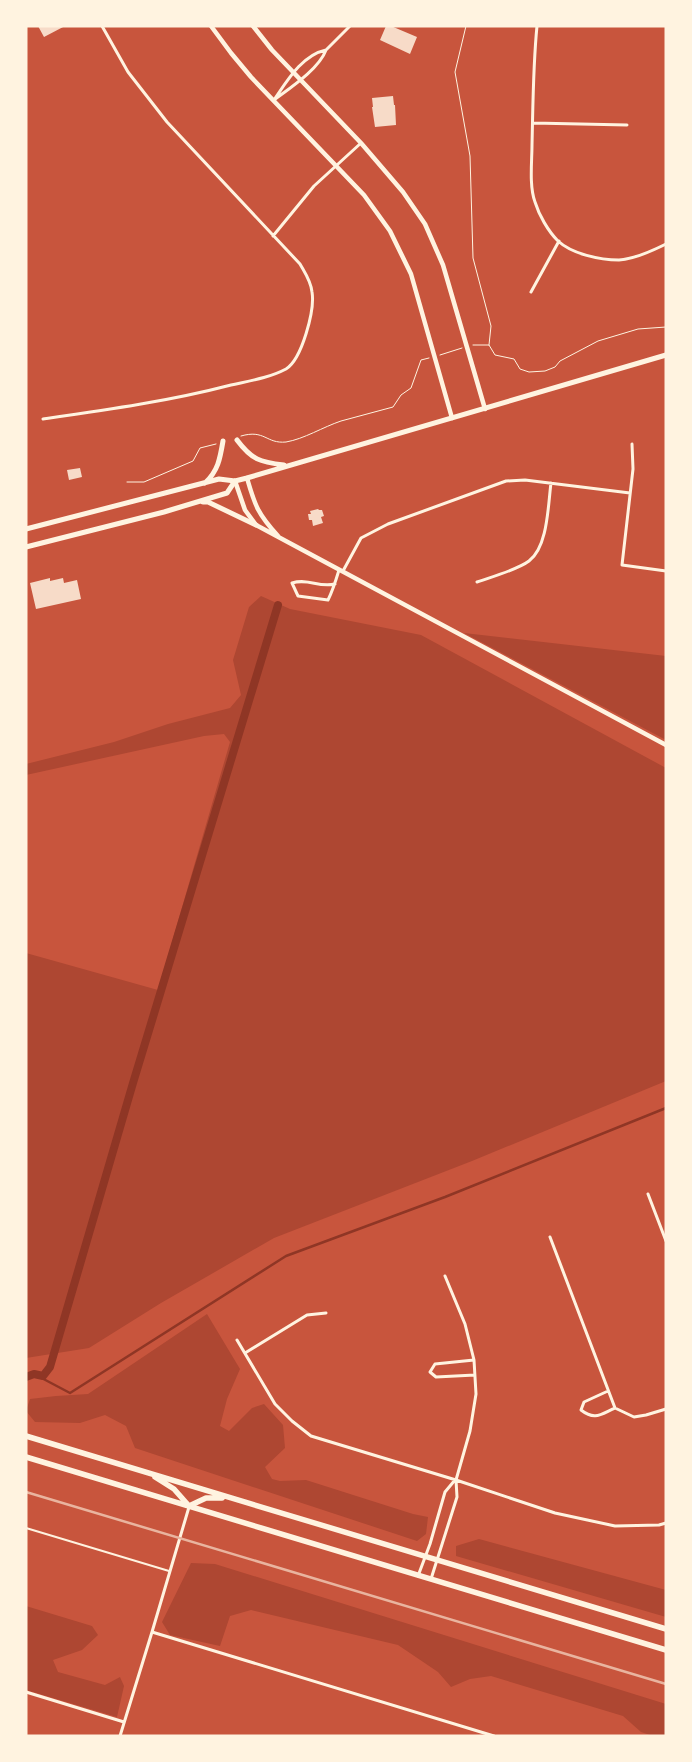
<svg xmlns="http://www.w3.org/2000/svg" width="692" height="1762" font-family="Merriweather,serif">
  <rect width="100%" height="100%" fill="#c8553d"/>
  <path fill="#ae4732" d="M261 596 290 609 421 635 666 768V1081L472 1161 274 1238 161 1303 89 1348 26 1358V953L158 990 230 742 224 734 204 736 26 775V764L114 742 168 724 230 708 241 695 233 660 249 607Z
    M464 633 666 656V740Z
    M207 1314 240 1369 227 1399 220 1426 229 1431 252 1408 264 1404 283 1425 285 1448 265 1467 272 1479 280 1481 306 1480 413 1514 428 1517 426 1534 417 1541 135 1448 126 1426 105 1415 80 1423 35 1422 26 1411 30 1399 56 1396 88 1394Z
    M479 1539 666 1590V1617L456 1556V1546Z
    M191 1563 215 1564 666 1704V1736H653L641 1732 623 1716 491 1676 470 1679 451 1687 438 1672 398 1645 251 1610 230 1616 220 1646 170 1635 162 1622Z
    M26 1606 92 1626 98 1635 82 1650 53 1660 58 1672 105 1685 120 1677 124 1686 117 1717 26 1690Z"/>
  <g fill="none" stroke-linecap="round" stroke-linejoin="round">
    <path stroke="#8f3625" stroke-width="2.5" d="M34 1374 70 1393 286 1256 445 1197 666 1108"/>
    <path stroke="#8f3625" stroke-width="8" d="M26 1377 34 1374 43 1376 50 1367 133 1083 278 605"/>
  </g>
  <path fill="#f7dbc8" d="M38 26H65L44 37Z
    M386 26H391L417 37 410 54 380 40Z
    M393 96 394 105H395L396 125 375 127 372 107H373L372 98Z
    M80 468 82 477 69 480 67 470Z
    M318 509 319 510H322L324 516 321 517 323 523 313 526 312 520H309L308 514H311L310 511Z
    M50 578V581L63 578 64 583 77 580 81 599 36 609 30 583Z"/>
  <g fill="none" stroke-linecap="round" stroke-linejoin="round">
    <path stroke="#fff3e0" stroke-width="1" d="M466 26 455 72 470 156 473 258 491 326 489 345
      M473 345H489L495 355 514 359 520 369 529 372 545 371 555 367 560 361 598 341 638 329 666 327
      M440 355 462 348
      M241 436C265 429 266 444 286 442 304 439 323 427 341 421 358 416 376 412 393 407L401 395 411 388 421 360 429 358
      M127 482H144L193 461 200 448 216 444"/>
    <path stroke="#fff3e0" stroke-width="2" d="M26 1528 169 1571"/>
    <path stroke="#fff3e0" stroke-width="3" d="M537 26C533 66 533 105 532 145 532 161 529 186 535 202 539 215 548 231 558 241 572 254 600 260 619 260 634 259 652 251 666 244
      M326 50C319 69 290 88 274 100 287 81 302 55 326 50Z
      M326 50 350 26
      M533 123 627 125
      M273 236 314 186 361 143
      M531 292 559 241
      M43 419C106 410 170 401 231 385 249 381 269 378 286 369 302 359 315 310 312 292 311 281 305 273 300 264L167 122 128 72 102 26
      M632 444 633 469 622 565 666 571
      M343 571 361 538 388 524 506 481 525 480 630 493
      M477 582C491 577 517 570 529 561 548 547 548 505 551 483
      M335 584C318 588 309 578 292 583L298 596 328 600C333 590 336 580 339 570
      M648 1194 666 1241
      M550 1237 615 1408 634 1417 646 1415 666 1409
      M237 1340 275 1404 292 1421 311 1436 456 1480 555 1513 615 1526 659 1525 666 1523
      M245 1353 307 1315 326 1313
      M474 1360 435 1364 430 1372 436 1377 475 1375
      M608 1391 584 1402 581 1410C595 1421 601 1414 615 1408
      M418 1576 430 1544 445 1492 455 1480
      M431 1579 457 1497 456 1480 470 1431 476 1394 474 1360 465 1324 445 1276
      M152 1632 494 1736
      M26 1692 124 1722
      M120 1736 152 1632 189 1507"/>
    <path stroke="#fff3e0" stroke-width="4.5" d="M247 478C255 506 258 514 278 536
      M235 481 245 510 256 525 666 745"/>
    <path stroke="#fff3e0" stroke-width="4.5" d="M211 26 231 53 251 77 364 195 390 231 411 274 452 418
      M253 26 272 50 361 143 403 192 425 224 443 265 485 409"/>
    <path stroke="#fff3e0" stroke-width="5" d="M237 440C252 460 260 462 284 465
      M205 483C218 471 220 459 223 441
      M203 502H208L256 525
      M26 529 219 479 235 481 247 478 666 355
      M26 547 164 512 227 493 235 481"/>
    <path stroke="#fff3e0" stroke-width="5.5" d="M26 1436 666 1629
      M26 1457 666 1650
      M155 1477 174 1489 189 1506 206 1498H222"/>
    <path stroke="#e9b49f" stroke-width="2.5" d="M26 1492 666 1684"/>
  </g>
  <rect width="692" height="1762" fill="none" stroke="#fff3e0" stroke-width="55"/>
</svg>
